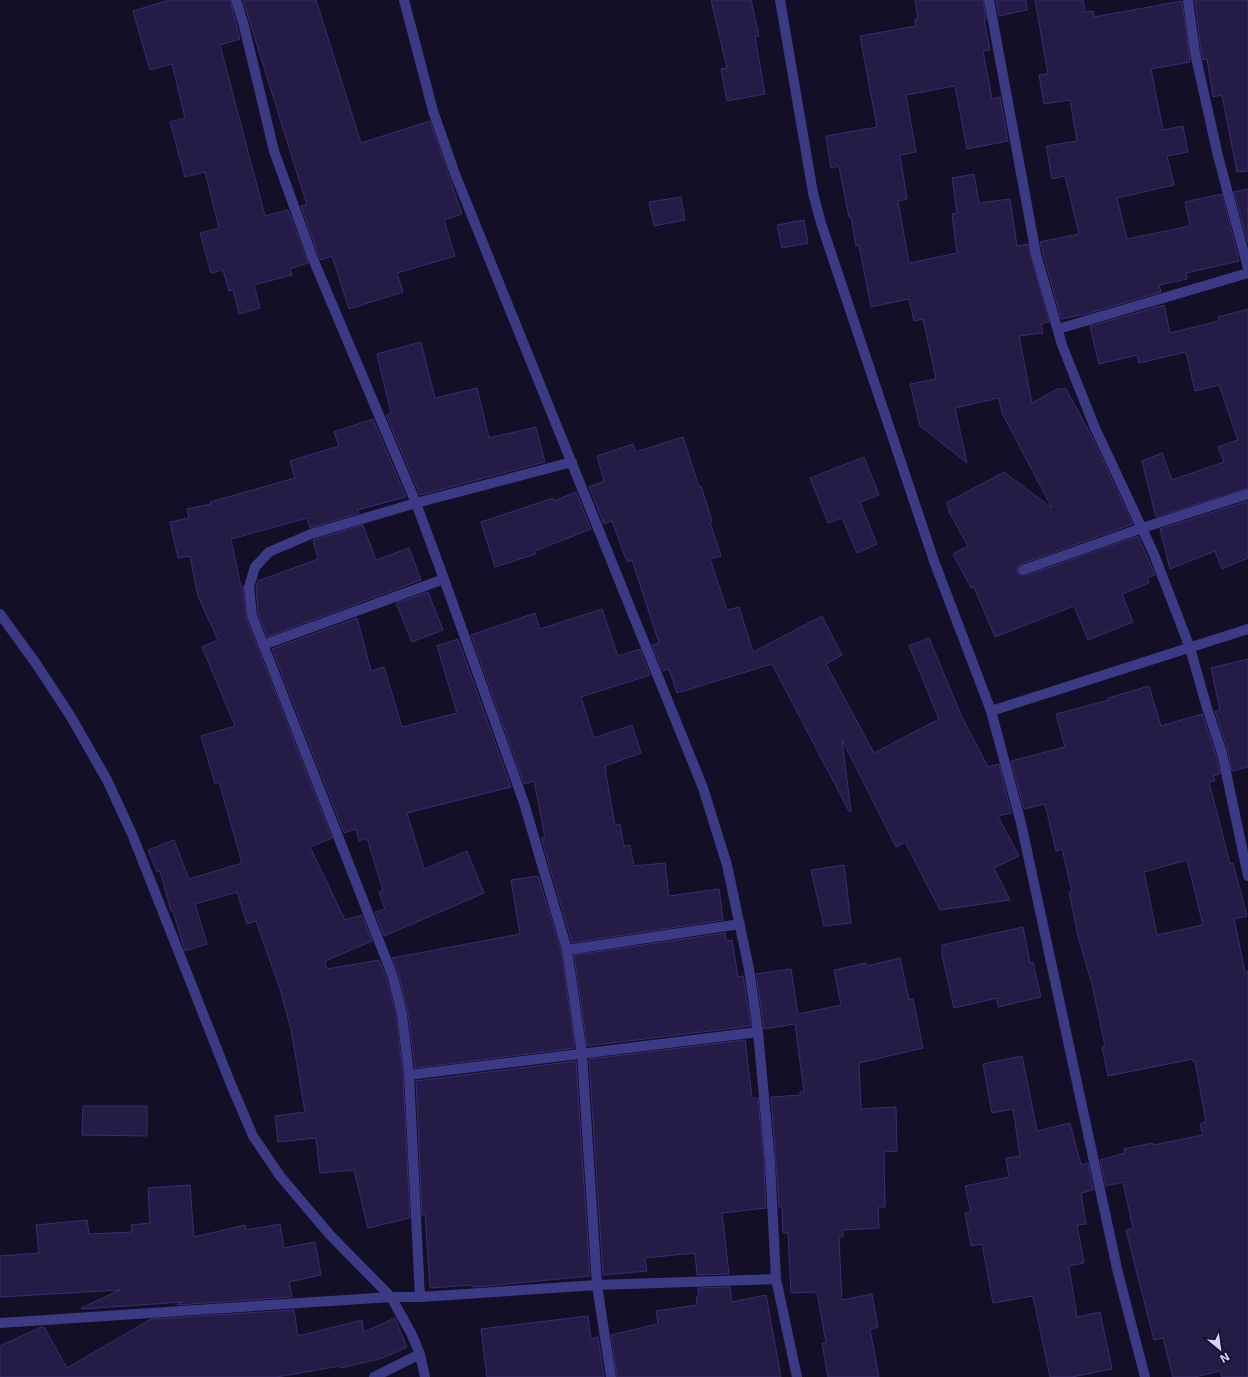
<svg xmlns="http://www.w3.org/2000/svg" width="1248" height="1377" font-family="Inter,sans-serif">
  <rect width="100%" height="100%" fill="#130f26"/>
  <path fill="#241b47" stroke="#3b2d73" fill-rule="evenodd" d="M169 0H230L240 39 220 45 265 216 288 210 308 263 290 269 292 275 254 285 260 308 239 314 233 290 229 291 223 270 211 273 200 233 219 228 205 172 185 177 170 122 185 118 172 64 150 70 133 11Z
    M243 0H316L361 143 430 121 462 214 444 220 455 256 397 273 403 292 349 309 332 256 320 260 301 206 307 205Z
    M711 0H751L759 36 755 37 765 94 727 101 721 69 727 68Z
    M915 0H983L986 19H984L990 50 983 51 992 99 1000 97 1008 141 967 149 955 86 906 95 916 152 900 155 907 199 898 201 909 263 957 253 952 214 957 213 952 178 974 174 979 203 1010 199 1017 246 1028 244 1049 322 1041 324 1043 333 1019 336 1032 403 1057 389H1066L1091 435 1133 524 1021 564 1017 568V573L1021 576H1025L1138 536 1155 575 1147 578 1149 583 1122 594 1133 622 1088 640 1074 606 995 637 974 587 971 588 953 554 968 546 948 510H950L946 503 1004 472 1052 508 1002 413 999 398 955 408 967 463 920 426 910 384 936 379 923 319 914 321 909 299 871 307 859 245 856 246 851 217H849L839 166 831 168 826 136 877 127 860 36 916 26 915 19 918 18Z
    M996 0H1026L1027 10 999 16Z
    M1035 0H1083L1085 12 1093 11 1094 17 1182 1 1190 62 1151 69 1163 130 1183 126 1188 152 1167 156 1174 185 1117 198 1127 239 1190 226 1185 202 1222 194 1239 261 1186 273 1187 279 1159 285 1161 292 1086 314 1061 319 1040 242 1079 234 1065 176 1052 179 1046 146 1077 141 1070 100 1044 104 1039 75 1048 74Z
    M1195 0H1248V171L1237 172 1222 95 1213 97 1207 59 1203 60 1201 52Z
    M1248 189V243L1234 192Z
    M681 197 685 220 654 226 649 202Z
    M804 220 808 243 782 248 777 225Z
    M1164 305 1170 333 1219 321 1218 317 1248 309V488L1156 517 1142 461 1162 453 1172 480 1224 462 1218 447 1238 440 1219 385 1195 391 1186 352 1139 363 1137 355 1099 364 1090 326Z
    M421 342 435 398 477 388 489 438 536 427 545 462 420 495 386 415 391 413 377 354Z
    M373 419 406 497 357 510 359 513 310 528 307 518 231 539 241 587 243 586 246 618 332 838 310 847 345 920 362 915 372 941 325 961 327 969 379 960 387 979 396 1015 403 1076 410 1218 368 1228 354 1170 320 1173 316 1138 278 1142 275 1116 305 1112 291 1029 280 989 256 921 247 924 237 892 195 904 207 944 185 951 173 911H171L160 871 157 872 148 850 174 840 189 879 242 863 219 782 215 784 201 736 235 726 202 647 218 640 198 596 190 556 178 558 170 522 189 518 187 509 211 504 210 502 295 478 290 461 339 446 334 432Z
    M683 437 699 487 701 486 712 521 710 522 721 556 710 559 727 610 739 607 753 652 822 616 842 655 826 664 874 753 939 719 909 646 929 638 961 715 988 767 999 764 1011 813 998 816 1019 856 994 868 1010 900 940 910 905 842 896 847 842 740 851 811H849L772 664 677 693 669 669 663 671 652 645 659 643 632 560 627 562 612 521 604 524 589 487 604 481 597 456 633 444 636 452Z
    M864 457 879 495 860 502 877 544 857 553 842 518 828 523 810 478Z
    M576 492 591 529 535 551 536 554 495 567 481 522 553 498 554 501Z
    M1248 501V558L1222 569 1215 551 1170 569 1160 529Z
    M363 525 376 560 409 548 421 580 267 637 258 614 256 588 258 581 318 559 313 540Z
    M428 592 443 630 412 642 396 603Z
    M602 609 618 656 640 649 650 675 581 697 594 738 632 725 641 753 605 766 606 769H605L615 825 620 824 624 846 630 845 634 866 665 863 669 896 719 889 723 920 572 943 543 844 542 838 545 837 534 781 524 784 471 635 535 613 540 629Z
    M357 618 371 671 384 667 402 727 457 713 437 646 458 639 511 787 407 813 424 869 467 851 484 893 384 936 375 912 385 909 379 892 383 890 367 838 359 841 356 829 344 833 272 649Z
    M1248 659V767L1232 771 1228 751 1215 711 1220 710 1211 668Z
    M1149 686 1161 726 1202 714 1216 755 1220 774 1213 776 1215 781 1209 782 1230 864 1233 863 1247 916 1234 919 1245 972 1248 971V1377H1222L1220 1371 1195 1377H1173L1163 1338 1154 1340 1126 1230 1133 1228 1123 1182 1106 1186 1100 1160 1125 1153 1124 1149 1152 1143 1153 1145 1203 1135 1200 1124 1206 1122 1195 1061 1193 1062V1059L1108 1076 1102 1047 1105 1046 1092 984 1078 936 1069 892H1072L1062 849 1056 851 1045 804 1024 809 1011 761 1065 747 1056 714 1109 700 1108 698ZM1187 860 1203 925 1157 935 1144 872Z
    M844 865 851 923 824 926 811 870Z
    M538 876 561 951 575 1048 415 1068 408 1013 399 975 392 958 520 934 511 880Z
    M1023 927 1030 963 1033 962 1041 997 998 1007 997 998 954 1008 942 955V945Z
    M725 933 726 941 732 940 738 977 743 976 751 1026 587 1046 574 955Z
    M900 958 909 1000 913 999 923 1048 859 1063 861 1109 896 1107 897 1151 884 1152 885 1207H878L879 1228 843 1230V1237H839L842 1300 872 1294 878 1327 870 1329 879 1377H828L822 1343H826L817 1292 791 1293 788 1233H783L782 1207H779L776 1162 771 1097 800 1095V1092H804L795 1024 764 1029 756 974 791 969 798 1014 841 1005 834 970 866 963 867 966Z
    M745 1040 752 1098H758L764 1162 766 1208 722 1213 729 1274 697 1275 695 1253 645 1258 647 1271 603 1275 589 1059Z
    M1022 1056 1037 1131 1070 1123 1081 1165 1088 1163 1093 1190 1081 1193 1086 1224 1077 1225 1084 1263 1069 1266 1077 1317 1100 1312 1112 1369 1072 1377H1050L1033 1296 993 1303 982 1244 971 1246 965 1213 971 1212 965 1186 1009 1177 1006 1158 1020 1156 1013 1109 992 1113 983 1064Z
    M576 1061 590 1276 487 1286 472 1287V1285L430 1288 425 1214 422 1215 416 1081Z
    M83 1106H147V1136L82 1135Z
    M190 1185 194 1237 245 1225 246 1230 280 1224 284 1248 315 1242 321 1275 289 1282 292 1297 177 1305 182 1302 82 1309 81 1308 120 1290 0 1297V1256L39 1253 36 1225 87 1220 89 1234 132 1232 131 1225 150 1223 148 1188Z
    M730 1287 732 1302 766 1295 781 1377H617L611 1335 658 1324 656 1311 697 1305 696 1297 699 1296 698 1288Z
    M294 1310 298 1336 362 1320 364 1332 395 1318 407 1347 383 1358 341 1368 340 1366 277 1377H0V1346L41 1327H44L67 1368 151 1319Z
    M588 1316 591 1339 598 1337 604 1377H487L481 1329Z"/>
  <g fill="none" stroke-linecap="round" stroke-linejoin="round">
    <path stroke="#3d3a85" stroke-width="10" d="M236 0 244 26 274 151 313 259 416 503 444 579 524 803 567 950 582 1054 597 1285 611 1377
      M404 0 433 111 455 174 703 788 727 865 749 969 758 1032 770 1162 776 1279 797 1377
      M780 0 813 193 821 223 934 561 991 711 1021 823 1118 1273 1145 1377
      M989 0 1036 254 1062 345 1095 428 1153 552 1190 648 1207 708 1222 753 1248 876
      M1188 0 1195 53 1218 156 1248 268
      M1058 329 1248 273
      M1023 570 1142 528 1248 494
      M0 614 37 665 71 717 107 780 132 834 230 1082 253 1136 280 1176 330 1235 391 1297 411 1333 420 1354 425 1377
      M263 645 444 579
      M991 711 1248 629
      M567 950 740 924
      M409 1075 758 1032
      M420 1297 409 1075 402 1014 393 977 252 616 249 587 255 567 269 552 311 534 416 503 572 462
      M0 1323 391 1297H420L597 1285 776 1279
      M374 1377 420 1354"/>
  </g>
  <g transform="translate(1220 1349) rotate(151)" stroke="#130f26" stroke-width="3" paint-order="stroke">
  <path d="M0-3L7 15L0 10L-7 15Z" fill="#d9d4ff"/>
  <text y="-6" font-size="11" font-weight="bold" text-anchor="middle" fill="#d9d4ff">N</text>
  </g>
</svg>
